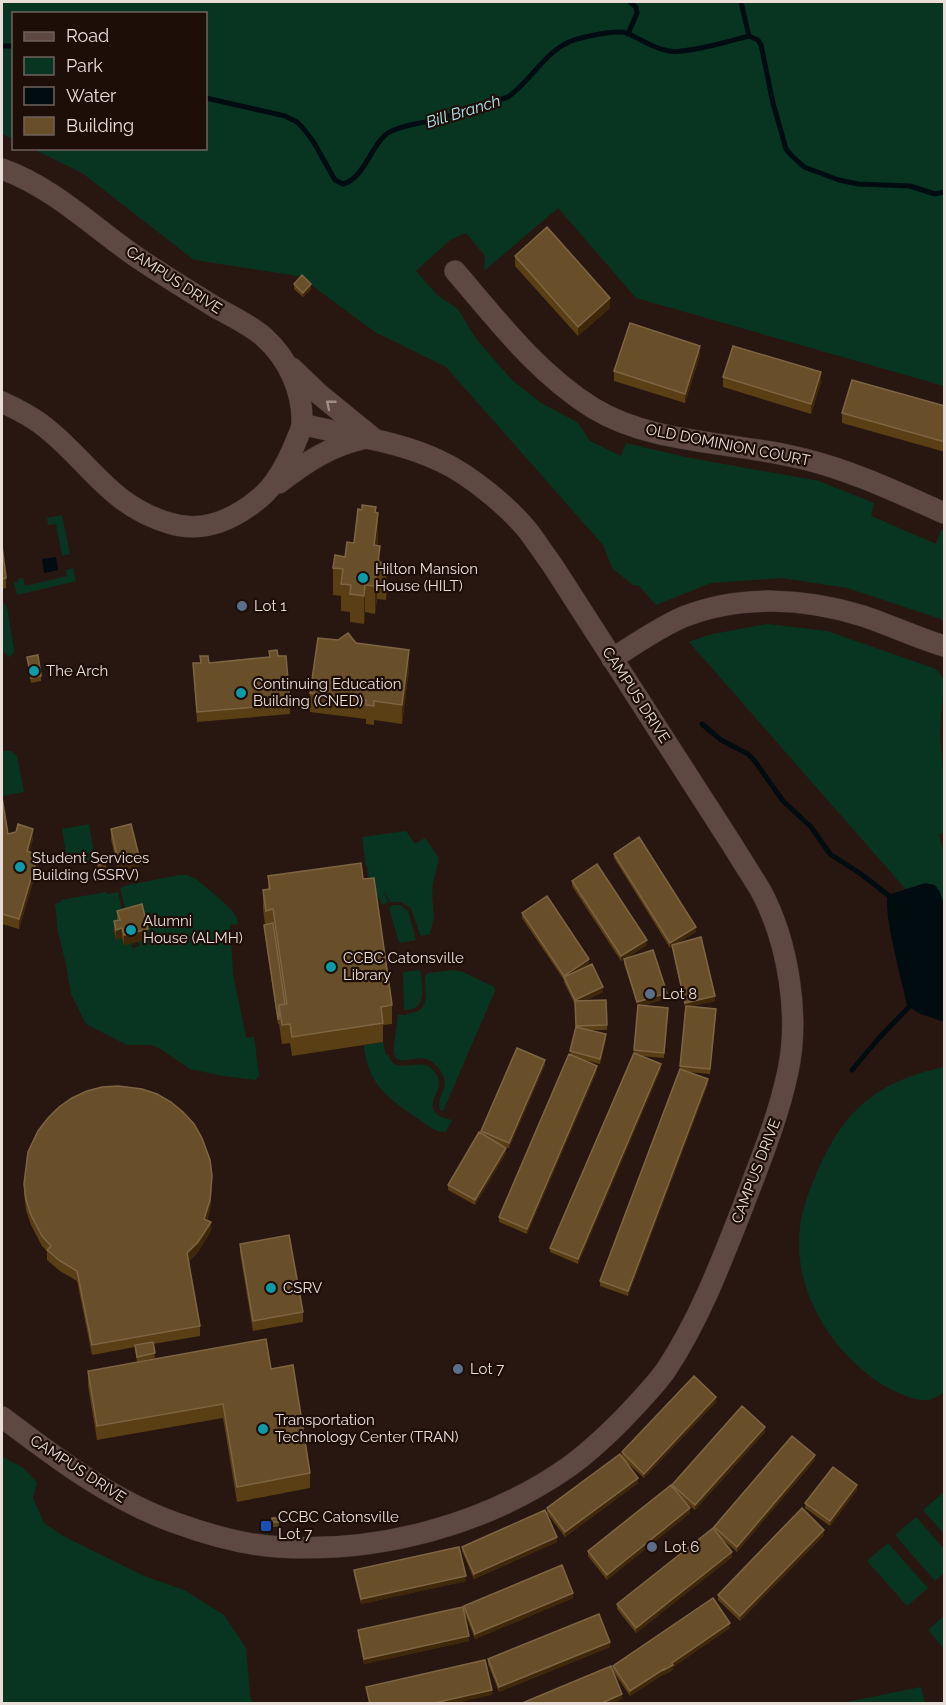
<svg xmlns="http://www.w3.org/2000/svg" width="946" height="1705" font-family="Raleway,sans-serif">
  <rect width="100%" height="100%" fill="#281711"/>
  <path fill="#083522" d="M2 2H944V386L636 298 558 208 484 271 485 256 466 233 450 240 416 271 437 295 458 309 476 339 512 380 541 403 577 422 590 441 621 456 626 443 685 457 819 481 874 503 871 516 936 544 941 530 944 531V620L847 588 782 578 711 583 656 605 639 586 633 585 612 568 603 545 446 367 375 332 299 276 194 260 82 173 33 149 206 148V14H14L13 139 2 134Z
    M62 515 70 554 62 556 56 524 48 525 47 518Z
    M73 568 76 581 17 595 14 582H18V579L23 578 25 586 67 576 66 570Z
    M2 601 7 607 14 650 13 654 9 657 2 650Z
    M767 624 827 631 936 669 944 680 940 730 944 787V832L939 834 944 854V933L689 642 708 635Z
    M2 751H11L17 756 24 792 2 796Z
    M89 824 95 861 68 865 62 829Z
    M406 831 415 844 425 838 439 858 433 883 432 894 434 916 430 934 422 936 420 934 411 908 401 902H390L383 889 388 902 382 905 368 876 367 868 370 867H366L362 837Z
    M179 875H187L196 879 220 899 234 913 237 919 238 924 230 925 233 974 246 1037 245 1038 254 1037 259 1075 256 1080 223 1076 190 1069 159 1048 152 1045H127L86 1024 71 994 66 964 58 932 55 904 61 902V900L106 892 107 894 118 892 124 919 114 931 116 939 122 938 124 945 133 943 135 944 131 945 132 948 140 946 138 942 148 939 126 912 120 889 124 886Z
    M394 905H400L408 911 416 940 399 943 389 907Z
    M420 970C423 987 427 1011 404 1010L403 972Z
    M454 970 463 972 494 987 495 991 443 1111 440 1110C435 1095 453 1087 440 1070 437 1066 433 1062 429 1060 418 1055 407 1063 397 1059L394 1055 398 1054H394V1046L398 1015H405L406 1019V1014C432 1012 425 994 425 976L428 973Z
    M383 1042 386 1055H388C395 1077 419 1056 432 1069 450 1087 425 1100 435 1112 438 1117 447 1119 452 1120L446 1132C435 1133 426 1124 417 1118 386 1097 368 1084 364 1045Z
    M944 1067V1393C939 1395 933 1399 928 1400 912 1402 882 1386 870 1376 825 1341 793 1286 800 1227 802 1209 809 1191 816 1175 843 1110 876 1082 944 1067Z
    M2 1457 22 1467 37 1482 33 1498 44 1523 63 1536 144 1576 184 1590 224 1615 246 1648 250 1696 253 1703H2Z
    M944 1492V1534L923 1510Z
    M916 1517 944 1549V1573L935 1581 895 1535Z
    M888 1543 928 1588 907 1606 867 1561Z
    M944 1616V1649L928 1630Z
    M921 1687 925 1703H842Z"/>
  <path fill="#010c10" d="M56 557 58 570 44 573 42 559Z
    M925 883 935 885 940 892 944 905V1022L918 1013 907 1005C903 985 882 910 888 895Z"/>
  <g fill="none" stroke-linecap="round" stroke-linejoin="round">
    <path stroke="#010c10" stroke-width="5" d="M741 2 749 36
      M628 34 637 13 636 7 630 2
      M2 46H14
      M206 98 285 116 297 122 303 128 313 141 335 180 343 184C364 179 372 143 388 133 402 124 422 124 437 119 461 113 485 104 508 97 529 82 543 56 565 44 575 38 616 29 627 33 640 39 654 49 669 51 687 54 730 41 749 36L758 40 761 45 773 103 786 149 792 156 804 167 839 180 858 184 910 186 935 194 944 192
      M702 724 721 740 748 754 754 760 783 801 811 827 830 854 861 874 888 895
      M852 1070 879 1038 909 1007"/>
    <defs>
      <path id="minor" d="M2 169C53 187 94 228 138 258 163 275 189 291 215 307 231 316 251 325 265 338 288 359 303 391 302 423 302 430 297 438 295 444 287 463 276 484 261 497 235 519 203 534 169 523 108 505 88 459 41 424 29 415 15 408 2 402
        M455 271C497 320 537 373 593 408 644 439 707 441 764 451 778 453 791 456 804 459 853 471 899 493 944 513
        M292 368 319 394 373 438
        M279 483C305 463 330 446 362 439
        M612 659C635 644 658 628 683 617 741 594 805 598 863 616 890 625 917 638 944 646
        M2 1417C56 1458 111 1500 176 1523 209 1535 244 1545 279 1547 379 1553 485 1525 567 1468 587 1454 605 1437 622 1420 637 1404 653 1388 666 1370 699 1320 720 1265 742 1209 759 1164 778 1119 788 1071 800 1015 788 942 761 891 752 876 742 861 733 846L553 566C545 555 537 543 529 532 509 507 469 474 440 461 397 440 348 436 302 424"/>
    </defs>
    <use href="#minor" stroke="#403330" stroke-width="22"/>
    <use href="#minor" stroke="#5d4942" stroke-width="21"/>
  </g>
  <path fill="#5a3e14" d="M515 256 610 308 578 336 515 266Z
    M294 284 311 289 303 297 294 289Z
    M700 355 685 403 614 381V371Z
    M723 377 821 382 811 414 723 387Z
    M945 406V452L842 423V413Z
    M376 512 378 540 377 546 380 562 387 563V590L386 600 377 599 375 614 365 612 364 624 350 622V612L341 611V596L333 595V568L345 557 354 543Z
    M2 545 6 578V588L2 589Z
    M356 643 409 669 402 724 374 720V725L366 724V719L310 712V693Z
    M269 651 278 656 290 704V714L197 722 193 663H200V656L209 663 269 657Z
    M27 657 41 676V681L31 683Z
    M2 797 8 834 33 839 29 852 38 865 19 929 2 924Z
    M111 829 139 866 118 871 111 839Z
    M614 854 696 932 678 943 715 1001 693 1006 716 1014 710 1074 689 1072 708 1084 628 1296 600 1286V1281L680 1070 685 1008 672 947 670 948 614 858Z
    M97 857 106 863V868L98 870Z
    M268 876 363 879 392 1005V1024L383 1025V1042L292 1056 290 1043 282 1044 279 1024H278L264 930V925H265L263 909V890L268 889Z
    M572 881 647 945 625 959 667 998 642 1006 668 1013 664 1058 642 1056 661 1069 578 1264 550 1252V1248L634 1053 638 1007 624 964V959L621 961 572 886Z
    M117 911 148 939 124 945 122 938 116 940 114 931V921L117 920Z
    M522 913 589 963 577 971 603 992 584 1001 607 1025V1030H590L606 1039 600 1064 579 1059 597 1071 527 1234 499 1222V1217L570 1055 576 1028 575 1005 564 982V980L522 918Z
    M545 1065 509 1148 499 1144 506 1153 475 1205 448 1190V1185L481 1133V1131Z
    M24 1184 212 1186 210 1210 207 1220 211 1231 198 1252 189 1261 200 1326V1336L153 1344 155 1358 137 1362 135 1347 92 1355 77 1281 60 1271 47 1260V1251L42 1246 31 1225 26 1210 24 1194Z
    M240 1244 303 1312V1322L253 1331 240 1253Z
    M271 1369 310 1473V1488L237 1502 223 1418 97 1440 88 1386V1371Z
    M716 1402 644 1478 624 1460 638 1483 565 1537 547 1513V1508L622 1456V1452Z
    M765 1432 695 1510 683 1500 690 1513 607 1580 588 1556V1551L672 1485Z
    M815 1460 737 1552 720 1537 732 1557 636 1633 617 1609V1604L714 1530V1527Z
    M857 1490 830 1526 805 1508V1503Z
    M272 1518H279V1527H272Z
    M824 1535 740 1621 718 1600V1595Z
    M557 1542 474 1579 462 1551V1547Z
    M354 1570 466 1581 361 1604 354 1575Z
    M573 1598 475 1639 464 1611V1606Z
    M730 1628 673 1667V1670L664 1675V1674L630 1696 613 1671V1666Z
    M358 1630 469 1641 364 1664 358 1635Z
    M610 1647 499 1692 488 1664V1659Z"/>
  <path fill="#3f270a" d="M311 284V289L303 297V293Z
    M610 298V308L578 336V327Z
    M700 346V355L685 403V394Z
    M821 372V382L811 414V404Z
    M376 507V527L378 513V540L374 572V545Z
    M387 563V590L386 600V572Z
    M377 571V599L375 614V586Z
    M365 585V612L364 624V596Z
    M409 650V669L402 724V705Z
    M33 829V839L27 861V851Z
    M38 855V865L19 929V919Z
    M139 856V866L118 871V861Z
    M696 927V932L670 948V943Z
    M122 928V938L116 940V930Z
    M148 929V939L124 945V935Z
    M647 940V945L621 961V956Z
    M589 959V963L565 979 564 977V980V976Z
    M603 987V992L575 1005V1000Z
    M667 993V998L637 1007V1002Z
    M715 996V1001L685 1008V1003Z
    M606 1034V1039L600 1064V1059Z
    M545 1060V1065L509 1148V1143Z
    M661 1064V1069L578 1264V1259Z
    M597 1066V1071L527 1234V1229Z
    M708 1079V1084L628 1296V1291Z
    M506 1148V1153L475 1205V1200Z
    M212 1176 210 1210 204 1229V1219Z
    M211 1222V1231L198 1252 187 1262V1253Z
    M716 1397V1402L644 1478V1474Z
    M765 1427V1432L695 1510V1505Z
    M815 1455V1460L737 1552V1547Z
    M638 1478V1483L565 1537V1532Z
    M857 1485V1490L830 1526V1521Z
    M690 1508V1513L607 1580V1575Z
    M824 1530V1535L740 1621V1616Z
    M557 1537V1542L474 1579V1574Z
    M732 1552V1557L636 1633V1628Z
    M466 1576V1581L361 1604V1599Z
    M573 1593V1598L475 1639V1634Z
    M730 1623V1628L673 1667V1670L664 1675V1670L672 1663Z
    M469 1636V1641L364 1664V1659Z
    M610 1642V1647L499 1692V1687Z
    M664 1669V1674L630 1696V1691Z
    M492 1690V1695L452 1704H430Z
    M622 1694V1699L612 1704H600Z"/>
  <path fill="#694f29" stroke="#7d6544" stroke-width="1.5" d="M547 227 610 298 578 327 515 256Z
    M302 275 311 284 303 293 294 284Z
    M630 323 700 346 685 394 614 371Z
    M733 346 821 372 811 404 723 377Z
    M852 380 945 406V442L842 413Z
    M362 505 376 507 375 512 378 513 374 545 380 546 378 562 387 563 386 572 377 571 375 586 365 585 364 596 350 594 351 585 341 584 343 569 333 568 335 555 345 557 347 542 354 543 358 509 362 510Z
    M2 545 6 578 2 579Z
    M348 633 356 643 409 650 402 705 374 701V706L366 705V700L310 693 318 638 338 640Z
    M277 650 278 656H286L290 704 197 712 193 663H201L200 656H208L209 663 270 657 269 651Z
    M38 655 41 676 31 678 27 657Z
    M2 797 8 834 16 832 18 824 33 829 27 851 38 855 19 919 2 914Z
    M131 824 139 856 118 861 111 829Z
    M639 837 696 927 670 943 614 854Z
    M105 856 106 863 98 865 97 857Z
    M361 863 363 879 374 878 392 1005 381 1007 383 1023 292 1037 290 1024 282 1025 279 1005 287 1004 273 909 266 911 263 890 270 889 268 876Z
    M597 864 647 940 621 956 572 881Z
    M547 896 589 959 564 976 522 913Z
    M142 904 148 929 124 935 122 928 116 930 114 921 120 920 117 911Z
    M273 923 285 1004 279 1005V1019H278L264 925Z
    M701 937 715 996 685 1003 672 945Z
    M653 950 667 993 637 1002 624 959Z
    M592 964 603 987 575 1000 564 977Z
    M606 1000 607 1025 576 1026 575 1001Z
    M638 1005 668 1008 664 1053 634 1050Z
    M686 1006 716 1009 710 1069 680 1066Z
    M576 1027 606 1034 600 1059 570 1051Z
    M517 1048 545 1060 509 1143 481 1131Z
    M634 1053 661 1064 578 1259 550 1248Z
    M569 1054 597 1066 527 1229 499 1217Z
    M680 1069 708 1079 628 1291 600 1281Z
    M118 1086 142 1089 157 1094 171 1102 183 1112 194 1124 202 1138 210 1160 212 1176 210 1200 204 1219 211 1222 198 1242 187 1253 200 1326 92 1345 77 1271 60 1261 47 1250 51 1246 42 1236 31 1215 26 1200 24 1184 28 1152 38 1131 48 1118 59 1107 72 1098 87 1091 102 1087Z
    M479 1132 506 1148 475 1200 448 1185Z
    M289 1235 303 1312 253 1321 240 1244Z
    M266 1339 271 1369 293 1365 310 1473 237 1487 223 1404 97 1426 88 1371Z
    M153 1342 155 1353 137 1357 135 1345Z
    M694 1376 716 1397 644 1474 622 1452Z
    M742 1406 765 1427 695 1505 672 1485Z
    M792 1436 815 1455 737 1547 714 1527Z
    M620 1454 638 1478 565 1532 547 1508Z
    M833 1467 857 1485 830 1521 805 1503Z
    M671 1485 690 1508 607 1575 588 1551Z
    M802 1508 824 1530 740 1616 718 1595Z
    M545 1510 557 1537 474 1574 462 1547Z
    M272 1518H279V1522H272Z
    M713 1528 732 1552 636 1628 617 1604Z
    M459 1547 466 1576 361 1599 354 1570Z
    M562 1565 573 1593 475 1634 464 1606Z
    M713 1598 730 1623 672 1663 673 1665 664 1670V1669L630 1691 613 1666Z
    M463 1607 469 1636 364 1659 358 1630Z
    M599 1614 610 1642 499 1687 488 1659Z
    M485 1660 492 1690 430 1704H370L366 1687Z
    M611 1666 622 1694 600 1704H520Z"/>
  <defs><path id="oneway-chevron" d="M-2-3.5L2.5 0L-2 3.5" fill="none" stroke-width="1.6" stroke-linecap="round" stroke-linejoin="round" transform="scale(1.5)"/></defs>
  <use stroke="#9c8c86" href="#oneway-chevron" transform="translate(330 404) rotate(-141)"/>
  <g fill="#0f9aa8" stroke="#1e0e08" stroke-width="2">
    <circle cx="363" cy="578" r="6"/>
    <circle cx="34" cy="671" r="6"/>
    <circle cx="241" cy="693" r="6"/>
    <circle cx="20" cy="867" r="6"/>
    <circle cx="131" cy="930" r="6"/>
    <circle cx="331" cy="967" r="6"/>
    <circle cx="271" cy="1288" r="6"/>
    <circle cx="263" cy="1429" r="6"/>
  </g>
  <g fill="#5c6f8a" stroke="#1e0e08" stroke-width="2">
    <circle cx="242" cy="606" r="6"/>
    <circle cx="650" cy="994" r="6"/>
    <circle cx="458" cy="1369" r="6"/>
    <circle cx="652" cy="1547" r="6"/>
  </g>
  <rect fill="#1a4fb4" stroke="#1e0e08" stroke-width="2" x="260" y="1520" width="12" height="12" rx="3"/>
  <g text-anchor="middle" stroke-width="4.5" stroke-linejoin="round" paint-order="stroke">
    <g font-size="15" fill="#e9ddd8" stroke="#1e0e08">
      <text transform="translate(174 280) rotate(33)" y="5">CAMPUS DRIVE</text>
      <text transform="translate(728 445) rotate(11)" y="5">OLD DOMINION COURT</text>
      <text transform="translate(636 695) rotate(57)" y="5">CAMPUS DRIVE</text>
      <text transform="translate(756 1171) rotate(-69)" y="5">CAMPUS DRIVE</text>
      <text transform="translate(78 1469) rotate(33)" y="5">CAMPUS DRIVE</text>
    </g>
    <g font-size="15" fill="#e9ddd8" stroke="#1e0e08" text-anchor="start">
      <text x="375" y="574">Hilton Mansion<tspan x="375" dy="17">House (HILT)</tspan></text>
      <text x="254" y="611">Lot 1</text>
      <text x="46" y="676">The Arch</text>
      <text x="253" y="689">Continuing Education<tspan x="253" dy="17">Building (CNED)</tspan></text>
      <text x="32" y="863">Student Services<tspan x="32" dy="17">Building (SSRV)</tspan></text>
      <text x="143" y="926">Alumni<tspan x="143" dy="17">House (ALMH)</tspan></text>
      <text x="343" y="963">CCBC Catonsville<tspan x="343" dy="17">Library</tspan></text>
      <text x="662" y="999">Lot 8</text>
      <text x="283" y="1293">CSRV</text>
      <text x="470" y="1374">Lot 7</text>
      <text x="275" y="1425">Transportation<tspan x="275" dy="17">Technology Center (TRAN)</tspan></text>
      <text x="278" y="1522">CCBC Catonsville<tspan x="278" dy="17">Lot 7</tspan></text>
      <text x="664" y="1552">Lot 6</text>
    </g>
    <g font-size="16" font-style="italic" fill="#b1e8f4" stroke="#1e0e08">
      <text transform="translate(463 111) rotate(-17)" y="6">Bill Branch</text>
    </g>
  </g>
  <rect width="946" height="1705" fill="none" stroke="#e9ddd8" stroke-width="6"/>
  <rect x="12" y="12" width="195" height="138" fill="#1e0e08" stroke="#6f615b" stroke-width="1.5"/>
  <rect x="24" y="32" width="30" height="9" fill="#5d4942" stroke="#6f615b" stroke-width="1.5"/>
  <text x="66" y="42" font-size="18" fill="#e9ddd8">Road</text>
  <rect x="24" y="57" width="30" height="18" fill="#083522" stroke="#6f615b" stroke-width="1.5"/>
  <text x="66" y="72" font-size="18" fill="#e9ddd8">Park</text>
  <rect x="24" y="87" width="30" height="18" fill="#010c10" stroke="#6f615b" stroke-width="1.5"/>
  <text x="66" y="102" font-size="18" fill="#e9ddd8">Water</text>
  <rect x="24" y="117" width="30" height="18" fill="#694f29" stroke="#6f615b" stroke-width="1.5"/>
  <text x="66" y="132" font-size="18" fill="#e9ddd8">Building</text>
</svg>
